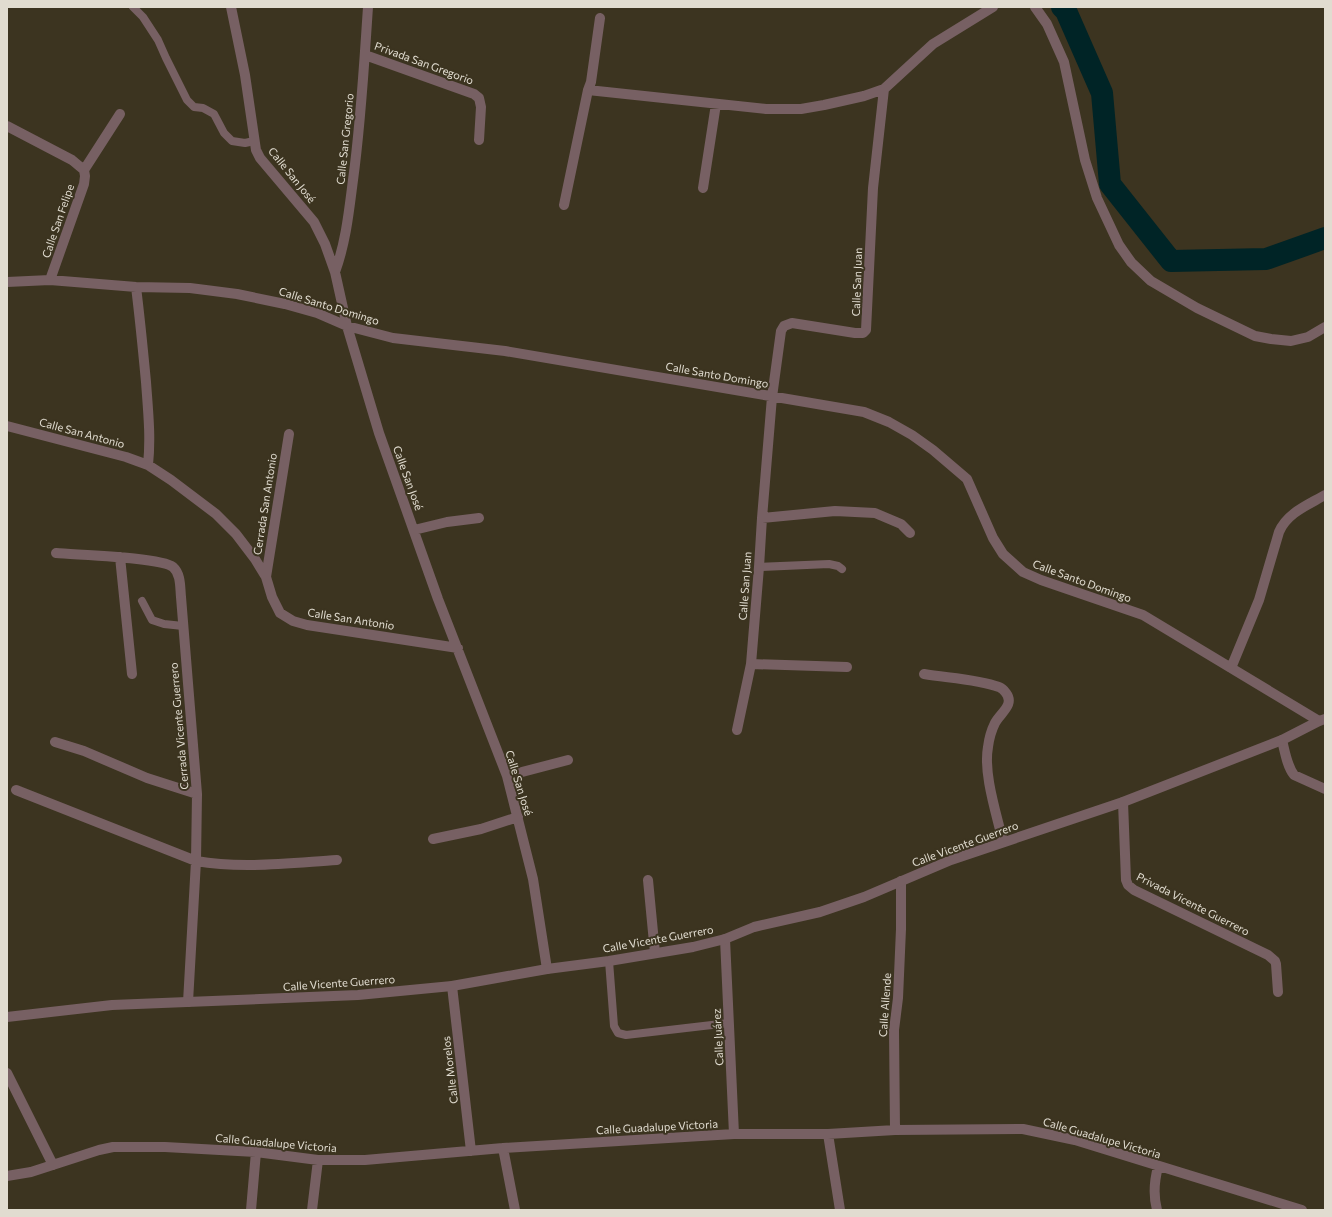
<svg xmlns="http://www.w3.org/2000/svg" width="1332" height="1217" font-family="Commissioner,sans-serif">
  <rect width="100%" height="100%" fill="#3c3420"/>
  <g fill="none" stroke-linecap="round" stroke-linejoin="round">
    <path stroke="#002426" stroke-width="22" d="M1062 7 1066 11 1102 93 1110 184 1171 261 1266 259 1325 238"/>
    <path stroke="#776063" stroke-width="8" d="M133 7 143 17 158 40 166 58 187 100 194 107 203 108 214 114 224 133 232 141 245 143 254 141
      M759 567 829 564 838 566 842 569
      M142 601 152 620 164 624 183 626
      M609 961 614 1026 618 1033 626 1035 729 1023"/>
    <path stroke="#776063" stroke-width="10" d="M231 7 245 75 256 150 260 158 314 222 325 244 335 272 347 326 379 433 438 599 507 776 533 879 547 969
      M1035 7 1047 24 1064 62 1085 160 1097 198 1119 245 1131 262 1151 281 1197 308 1255 336 1271 339 1291 341 1308 337 1325 327
      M365 55 474 94 479 98 481 107 479 140
      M588 90 766 109H801L824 105 864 96 884 89 933 44 993 7
      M7 126 72 160 84 170
      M703 188 716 104
      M564 205 588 90 591 82 600 18
      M335 272C346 242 349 211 353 180 361 122 364 65 368 7
      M50 280 84 184 85 176 84 170 120 114
      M7 282 50 280 136 287 190 288 237 294 285 304 317 313 347 326 393 338 505 351 864 412 889 422 912 435 933 450 967 479 993 538 1003 554 1023 572 1041 580 1143 615 1319 721
      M136 287C140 319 143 350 146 382 148 410 151 437 148 465
      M7 426 126 457 148 465 171 480 216 514 236 534 255 559 266 577 272 597 280 613 293 621 307 625 458 648
      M762 518 835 511 875 513 901 524 910 533
      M414 530 447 522 479 518
      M56 553C77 555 160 557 173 567 181 574 180 587 181 597L197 794 196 861 188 1002
      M120 557 132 674
      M266 577 289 434
      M751 664 847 667
      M1231 668 1259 600 1279 532C1287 513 1308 505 1325 495
      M924 674C948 678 977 679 999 687 1002 688 1004 690 1006 693 1015 705 1000 713 995 723 991 731 989 739 988 747 983 774 997 815 1003 842
      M737 730 751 664 759 567 762 518 772 397 781 331 784 326 792 323 855 333H863L866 330 873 188 884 89
      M1282 740C1285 752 1287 766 1294 775L1325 789
      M55 742 84 751 147 778 197 794
      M507 776 568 760
      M16 790 196 861C242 869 290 863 337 860
      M1123 802 1126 880 1128 885 1134 890 1268 955 1275 961 1276 964 1278 992
      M433 839 481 829 518 817
      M648 880 655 953
      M725 939 734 1134
      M452 986 471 1151
      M7 1073 53 1165
      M895 1130 894 1030 898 998 901 929V881
      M828 1134 840 1210
      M503 1148 515 1210
      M7 1176 31 1172 99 1150 113 1147H165L256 1152 318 1160H365L503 1148 734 1134H828L895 1130 1023 1129 1075 1140 1302 1210
      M251 1210 256 1152
      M312 1210 318 1160
      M1157 1210C1153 1195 1154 1182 1158 1167"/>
    <path stroke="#776063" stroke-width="10" d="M7 1017 112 1005 358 995 452 986 547 969 609 961 693 947 725 939 754 927 820 912 864 897 951 860 1123 802 1282 740 1319 721 1325 719"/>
  </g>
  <g text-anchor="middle" stroke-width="4" stroke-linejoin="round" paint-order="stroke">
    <g font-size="11" fill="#e1dcd0" stroke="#3c3420">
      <text transform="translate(424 63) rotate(20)" y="4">Privada San Gregorio</text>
      <text transform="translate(345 139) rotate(-84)" y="4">Calle San Gregorio</text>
      <text transform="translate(292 175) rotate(51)" y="4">Calle San José</text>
      <text transform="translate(58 221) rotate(-71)" y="4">Calle San Felipe</text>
      <text transform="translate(857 282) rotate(-88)" y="4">Calle San Juan</text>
      <text transform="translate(329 306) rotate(17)" y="4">Calle Santo Domingo</text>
      <text transform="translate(717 375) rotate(10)" y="4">Calle Santo Domingo</text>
      <text transform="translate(82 433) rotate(15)" y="4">Calle San Antonio</text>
      <text transform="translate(408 478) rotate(70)" y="4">Calle San José</text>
      <text transform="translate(265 504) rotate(-81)" y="4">Cerrada San Antonio</text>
      <text transform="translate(1082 581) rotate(20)" y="4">Calle Santo Domingo</text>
      <text transform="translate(745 586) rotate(-86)" y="4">Calle San Juan</text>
      <text transform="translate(351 619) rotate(9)" y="4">Calle San Antonio</text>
      <text transform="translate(179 726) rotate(-95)" y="4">Cerrada Vicente Guerrero</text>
      <text transform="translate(519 783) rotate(73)" y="4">Calle San José</text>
      <text transform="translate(965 844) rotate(-20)" y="4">Calle Vicente Guerrero</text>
      <text transform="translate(1193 904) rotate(27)" y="4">Privada Vicente Guerrero</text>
      <text transform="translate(658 939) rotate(-10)" y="4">Calle Vicente Guerrero</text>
      <text transform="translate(339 983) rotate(-4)" y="4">Calle Vicente Guerrero</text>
      <text transform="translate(885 1005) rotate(-86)" y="4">Calle Allende</text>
      <text transform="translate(718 1037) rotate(-93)" y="4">Calle Juárez</text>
      <text transform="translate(450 1070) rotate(-97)" y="4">Calle Morelos</text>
      <text transform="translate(657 1127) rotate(-3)" y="4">Calle Guadalupe Victoria</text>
      <text transform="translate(1102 1138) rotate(16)" y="4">Calle Guadalupe Victoria</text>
      <text transform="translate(276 1143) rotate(5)" y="4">Calle Guadalupe Victoria</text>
    </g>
  </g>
  <rect width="1332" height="1217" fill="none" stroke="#e1dcd0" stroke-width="16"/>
</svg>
